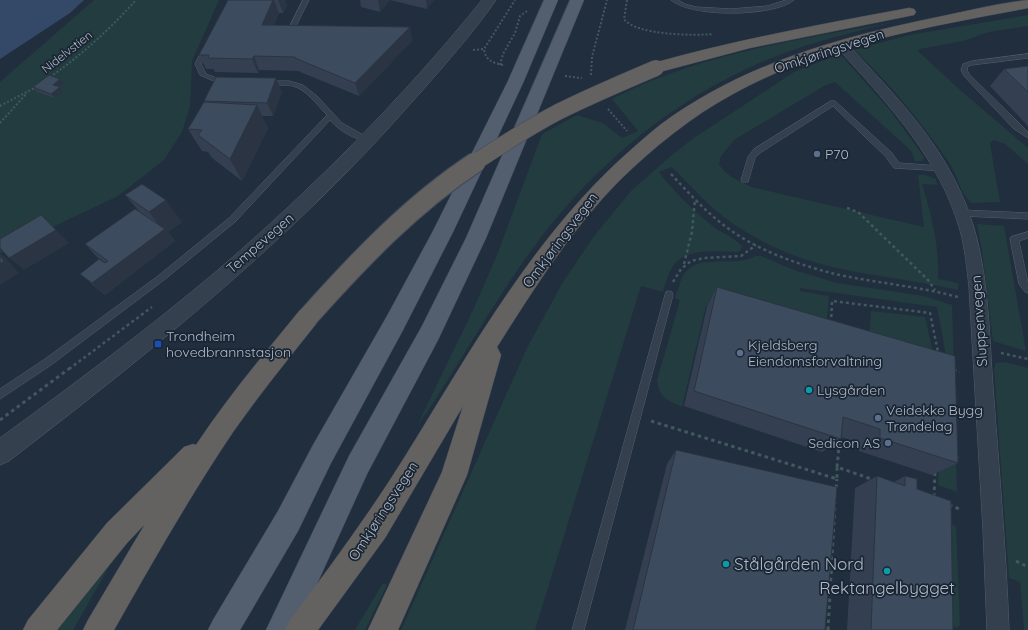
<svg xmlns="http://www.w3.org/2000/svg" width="1028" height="630" font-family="Quicksand,sans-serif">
  <rect width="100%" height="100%" fill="#212e3e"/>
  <path fill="#233c3f" d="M94 0H219L192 61 190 107 182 132 164 160 118 196 59 224 0 254V82Z
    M1028 15V26L989 32 963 41 920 49 918 51 959 89 1028 148V164L1005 144 994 140 990 143 1000 202 971 203C959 192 958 175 948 161 920 121 890 83 854 50L909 35Z
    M895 22C856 31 817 41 779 55 683 92 601 158 539 240 494 299 460 366 417 426L473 310 497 255 542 134 577 115 603 123 622 138 638 131 612 99C699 54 800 39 895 22Z
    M840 54 890 110 924 157 923 161H915L912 152 906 146 835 82 826 85 734 140 721 156 719 164C726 176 739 181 751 187L924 227 918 175H925L936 179 937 185 922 184C932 218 939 243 938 279L958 283V290C911 279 863 276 817 263 788 255 757 240 732 223 709 207 691 186 672 167L659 172C672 190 696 213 714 227 722 233 735 238 742 246L741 250 737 252C718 251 685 248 673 266 668 274 665 284 663 292L641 286 535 630H401L527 348 563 282 594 236 632 190 672 155 691 140 794 72Z
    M977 224 1004 226 1026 351 993 341 982 251Z
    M755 256H761L794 270 837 283 924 296 952 305 954 364 947 361 937 307 800 288V291L829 296 825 340 706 306 682 407C667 400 659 398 657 380L680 300 675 298C678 290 680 281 684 274 700 252 734 269 755 256Z
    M871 311 925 317 934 357 869 338Z
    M1005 362 1028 368V630H1024L1020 582 1009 578 994 369 996 363Z
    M939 453 956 460 957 492 938 485Z
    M929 515 956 526 960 625 957 628 929 617Z
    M126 537 73 630H54Z
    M383 583 387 585 365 630H355Z"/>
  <path fill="#344967" d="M0 0H84L70 13 0 59Z"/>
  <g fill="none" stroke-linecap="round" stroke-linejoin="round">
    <defs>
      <path id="service" d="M303 0H309L293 32 288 33 287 32Z
        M671 0H678L685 4 696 7 731 9 767 6 786 0H794C774 17 690 18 671 0Z
        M206 46 209 48 201 64 206 74 219 79 227 80V82H216L200 75 195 64 203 48Z
        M1028 54V58L972 65 968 66 967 70 969 74 1028 132V138L1014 129 964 76 961 70 963 64 972 61Z
        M266 81H289L303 85 317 96 342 123 372 140 368 142C353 138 340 132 330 120L235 222 164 280 51 365 0 399V389L45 359 158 276 229 218 327 115C317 105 307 90 293 86 284 84 271 88 265 83Z
        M831 101H835L892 153 899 163 942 166 945 167V171L894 168 886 157 833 106 760 153 755 158 748 182H742L741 180 748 157 754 149Z
        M963 210 1028 213V219L963 216 959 213Z
        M1028 232V238L1019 241 1028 283V293L1025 292 1019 284 1010 239 1011 237Z
        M669 291 672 292 673 295 584 630H572L665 295 666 292Z"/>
      <path id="minor" d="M848 48 852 49C892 92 935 136 960 191 989 252 988 320 993 387 999 468 1006 549 1009 630H987L983 530 969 287C967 268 965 249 960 230 940 160 891 107 844 55L842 52 844 49Z"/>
      <path id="tertiary" d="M482 0H496C471 36 441 69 412 102 293 238 152 351 9 461L0 465V438C74 384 148 329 218 270 314 187 403 98 482 0Z"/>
      <path id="primary" d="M544 0H558L523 83 453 232 403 330 331 463 298 531 240 630H208L213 620 278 511 313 445 387 316 433 231 507 83Z
        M570 0H584L486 238 438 340 367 474 296 630H266L349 456 422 326 466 238Z"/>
      <path id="trunk" d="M1028 0V8C928 27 823 44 733 94 692 116 654 147 620 180 572 228 533 290 497 347L501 355 467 475 398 630H368L442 472 463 406 385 538 318 630H285L290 620C330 567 369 514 404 458 472 349 535 233 633 148 642 140 651 132 660 125 742 64 840 37 938 17 968 11 998 3 1028 0Z
        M909 8 914 9 916 12 914 15 750 48 656 73 650 72 648 68 650 64C735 40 822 24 909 8Z
        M308 308 316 310 319 317 316 324C288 359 259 395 233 432 190 496 152 563 114 630H83L88 620 145 524 127 543 57 630H23L28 620 107 523 184 447 193 444 196 445C227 398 264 354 300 310Z"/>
    </defs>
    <use href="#service" stroke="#535e6c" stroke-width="1"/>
    <use href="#minor" stroke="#535e6c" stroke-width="1"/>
    <use href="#tertiary" stroke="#535e6c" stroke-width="1"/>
    <use href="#primary" stroke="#3e4957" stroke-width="1"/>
    <use href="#trunk" stroke="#404b59" stroke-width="1"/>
    <path stroke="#41595c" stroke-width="2" stroke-dasharray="2 2" stroke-linecap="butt" d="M627 0 624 19C635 35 694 36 713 34
      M473 50 484 49
      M500 65 503 54 515 33 520 16 527 11
      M503 65C493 63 485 60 484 49L515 0
      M591 75 592 57 607 0
      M565 76 582 78
      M50 77C82 55 110 29 136 0
      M0 106 36 87
      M608 109 627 131
      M0 123 27 93"/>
    <path stroke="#41595c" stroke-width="2.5" stroke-dasharray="3 3" stroke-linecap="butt" d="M671 174C687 191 703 209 721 223 753 249 796 264 835 274 876 283 917 286 958 297
      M847 208 858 212 928 280 935 290
      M684 264 692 232 695 199
      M673 282 681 269 691 261 704 258 741 256 756 245
      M831 323 832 301 930 313 938 352
      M1001 353 1028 359
      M69 369 152 307"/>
    <path stroke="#41595c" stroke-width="3" stroke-dasharray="3.5 3.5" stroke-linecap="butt" d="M953 370 960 372
      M0 420 70 368
      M651 421 837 479V467L874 480
      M955 457 960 459
      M837 467 840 437
      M836 488 837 479
      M934 497 935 472
      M949 505 962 510
      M1016 561 1028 567
      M828 630 835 503"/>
    <use href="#service" fill="#35404e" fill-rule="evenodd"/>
    <use href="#minor" fill="#35404e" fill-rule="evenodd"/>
    <use href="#tertiary" fill="#35404e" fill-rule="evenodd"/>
    <use href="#primary" fill="#535f6e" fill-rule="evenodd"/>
    <use href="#trunk" fill="#646260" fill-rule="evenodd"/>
    <defs>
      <path id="trunk-bridge-far1" d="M474 163C502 145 529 127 558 112 590 96 623 82 656 68"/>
      <path id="trunk-bridge" d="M308 317C359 260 412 204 476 162"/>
    </defs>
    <use href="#trunk-bridge-far1" stroke="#404b59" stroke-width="17" stroke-linecap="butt"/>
    <use href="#trunk-bridge" stroke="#404b59" stroke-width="22" stroke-linecap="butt"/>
    <use href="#trunk-bridge-far1" stroke="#646260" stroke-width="16"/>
    <use href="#trunk-bridge" stroke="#646260" stroke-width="20"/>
  </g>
  <path fill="#344051" d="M228 0H285L287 5 283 13H279L274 25 410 27 412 41 359 96 300 72 299 71 259 70 258 73 215 72 213 69H206L199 55Z
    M360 0H434L427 9 390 0 380 12 361 7Z
    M1028 66V126L990 86 1004 69Z
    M64 84 60 87 63 92 55 98 37 92 33 87Z
    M282 92 273 116H262L268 128 242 181 212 158 208 152 202 151 188 129 204 102V101Z
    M125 195 182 222 168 232 175 241 105 295 93 285 80 274 106 263 97 257 85 244 139 211Z
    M717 287 958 463 932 475 859 451V443L841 437V439L822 452 684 406 707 307Z
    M676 450 825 630H625L667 464Z
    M877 476 894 482 905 476 917 489 953 630H847L855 488Z"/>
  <path fill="#2b3442" d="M273 0H274L279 13 268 39 262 25Z
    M278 0H285L287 5 283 13Z
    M378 0H390L380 12Z
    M426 0H434L427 9Z
    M410 27 412 41 359 96 355 83Z
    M254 56 259 70 258 73 252 59Z
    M276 78 282 92 273 116 267 103Z
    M60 79 64 84 60 87 63 92 55 98 51 94 53 85Z
    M257 105 268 128 242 181 230 159Z
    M166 200 182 222 168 232 175 241 105 295 92 283 163 230 149 212Z
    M41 215 69 243 24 270 9 258Z
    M0 253 5 257 19 273 0 285Z"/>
  <path fill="#3d4b5e" stroke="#2b3442" d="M228 0H273L262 25 410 27 355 83 295 58V57L254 56 252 59 208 58 209 55H199Z
    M1028 66V92L1004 69Z
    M49 75 60 79 53 85 60 87 51 94 33 87Z
    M216 77 276 78 267 103 204 101Z
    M204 102 257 105 230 159 198 135 202 130 188 129Z
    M142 184 166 200 149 212 125 195Z
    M135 209 165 229 92 283 80 274 99 259 105 263 108 261 85 244Z
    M41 215 56 230 9 258 0 248V239Z
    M0 256 4 261 0 264Z
    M717 287 955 356 958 463 880 438V429L843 417 841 439 694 391Z
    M676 450 837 487 825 630H633Z
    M877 476 905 486V476L917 479V489L951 501 953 630H871Z"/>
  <g fill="#5c6f8a" stroke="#1a2533" stroke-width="1.5">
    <circle cx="817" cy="154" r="4"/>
    <circle cx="740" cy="353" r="4"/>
    <circle cx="878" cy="418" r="4"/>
    <circle cx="888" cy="443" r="4"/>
  </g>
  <rect fill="#1a4fb4" stroke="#1a2533" stroke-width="1.5" x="154" y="340" width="8" height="8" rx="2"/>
  <g fill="#0f9aa8" stroke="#1a2533" stroke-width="1.5">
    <circle cx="809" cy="390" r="4"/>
    <circle cx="726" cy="564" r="4"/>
    <circle cx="887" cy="571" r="4"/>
  </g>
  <g text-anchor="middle" stroke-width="3.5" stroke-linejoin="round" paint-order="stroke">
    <g font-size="12" fill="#b1bbc9" stroke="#1a2533">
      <text transform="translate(67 52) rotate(-38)" y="4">Nidelvstien</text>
    </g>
    <g font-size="14" fill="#b1bbc9" stroke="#1a2533">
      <text transform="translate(829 51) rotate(-18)" y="5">Omkjøringsvegen</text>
      <text transform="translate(560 240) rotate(-53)" y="5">Omkjøringsvegen</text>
      <text transform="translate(260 243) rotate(-41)" y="5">Tempevegen</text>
      <text transform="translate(979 321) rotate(-94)" y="5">Sluppenvegen</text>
      <text transform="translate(383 511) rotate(-57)" y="5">Omkjøringsvegen</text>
    </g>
    <g font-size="14" fill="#b1bbc9" stroke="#1a2533" text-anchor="start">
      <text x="825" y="159">P70</text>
      <text x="166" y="341">Trondheim<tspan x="166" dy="16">hovedbrannstasjon</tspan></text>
      <text x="748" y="350">Kjeldsberg<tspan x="748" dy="16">Eiendomsforvaltning</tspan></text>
      <text x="817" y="395">Lysgården</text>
      <text x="886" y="415">Veidekke Bygg<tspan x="886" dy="16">Trøndelag</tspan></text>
      <text x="880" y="448" text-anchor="end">Sedicon AS</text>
    </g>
    <g font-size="17" fill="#b1bbc9" stroke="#1a2533" text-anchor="start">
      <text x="734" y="570">Stålgården Nord</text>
      <text x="887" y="594" text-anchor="middle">Rektangelbygget</text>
    </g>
  </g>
</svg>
